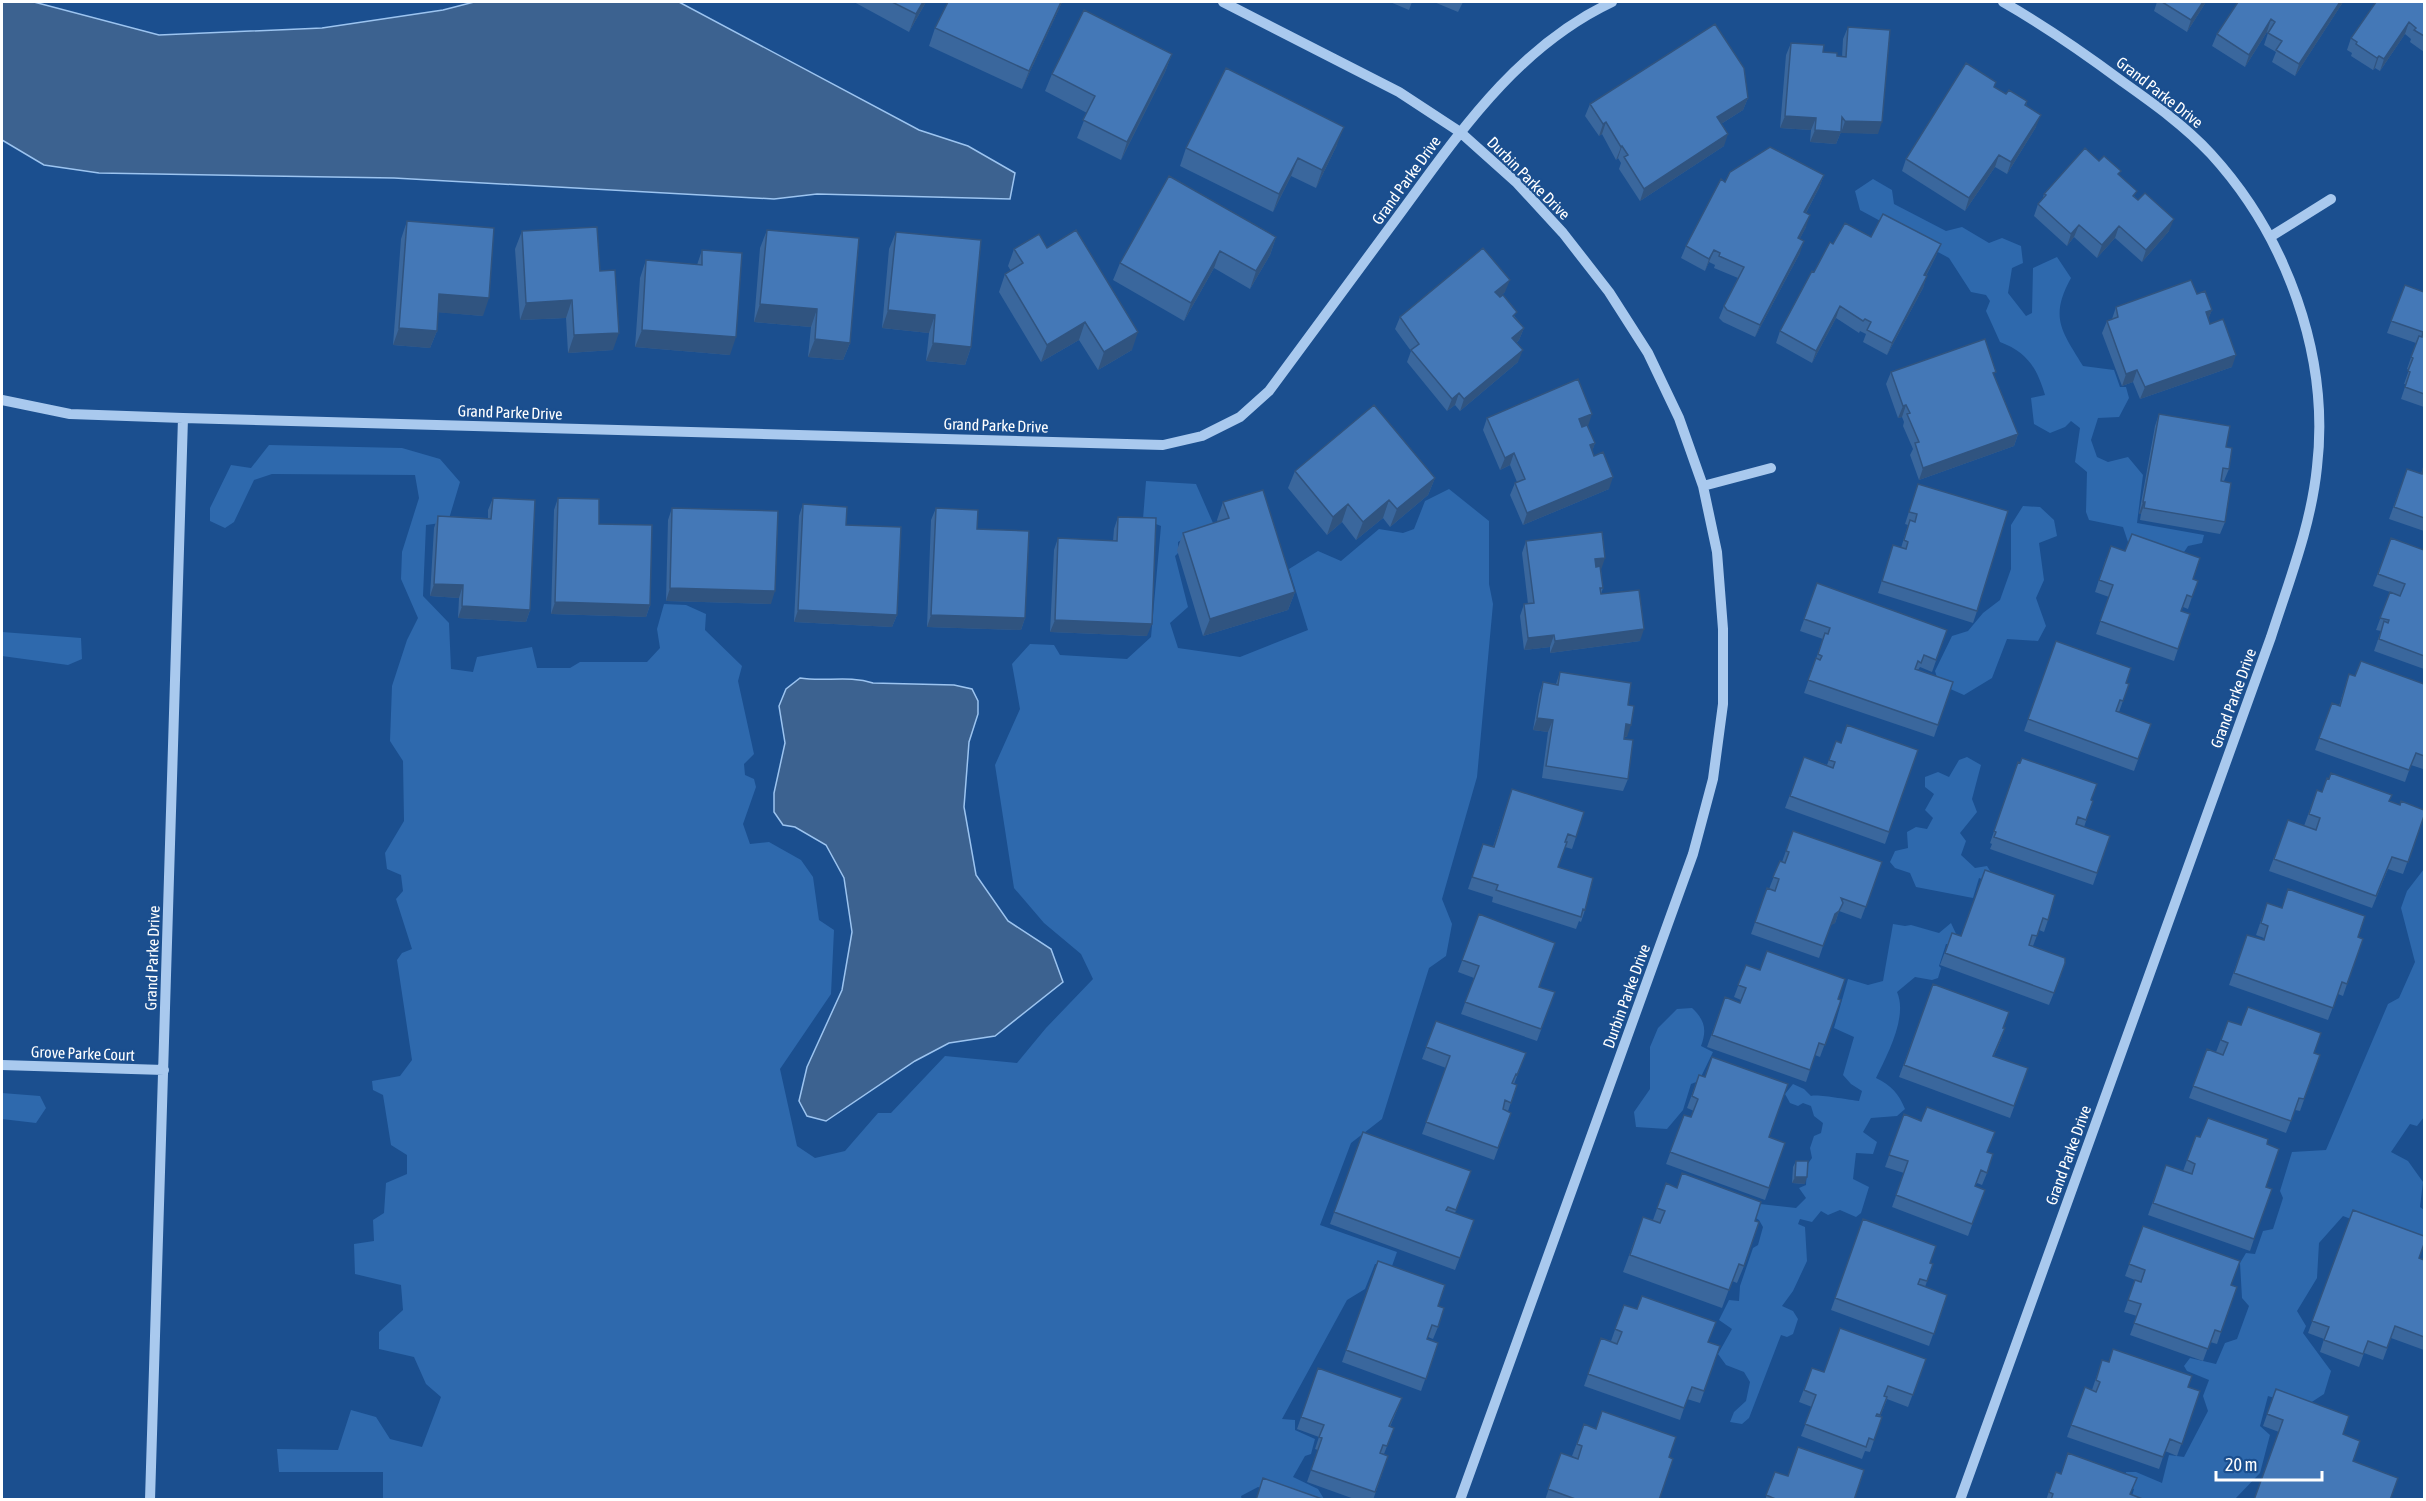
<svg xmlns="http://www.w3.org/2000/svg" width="2426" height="1501" font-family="'Asap Condensed',sans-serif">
  <rect width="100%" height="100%" fill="#1b4f8f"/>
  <path fill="#2e69ad" d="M1873 179 1892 190 1894 204 1946 231 1962 227 1989 243 2002 238 2021 246 2023 263 2012 268 2008 293 2026 316 2032 313 2033 268 2057 257 2071 278C2049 318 2062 331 2083 366L2114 370 2120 387H2126L2129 398 2119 417 2098 418 2091 440 2097 457 2108 462 2128 457 2143 475 2137 523 2204 535 2202 543 2188 546 2178 561 2129 545 2123 527 2089 520 2086 512 2087 472 2075 462 2080 428 2071 421 2065 427 2050 433 2034 424 2031 398 2045 395C2037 368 2027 352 2000 342L1986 311 1990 301 1986 295 1971 292 1949 258 1860 210 1855 191Z
    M269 445 402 448 440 459 460 482 448 522 426 525 423 596 449 623 451 669 473 672 477 657 532 647 537 668H570L580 662H647L660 648 657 629 664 604 686 605 706 614 705 630 742 666 738 681 754 754 744 764 745 775 754 779 756 787 743 824 750 844 769 842 801 860 813 877 819 920 834 930 831 994 780 1069 797 1146 815 1158 845 1151 878 1113H891L945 1056 1017 1063 1046 1028 1093 979 1081 954 1044 923 1014 888 995 765 1020 709 1012 664 1030 644 1054 645 1060 655 1127 659 1151 637 1161 526 1143 519 1146 481 1196 484 1213 523 1178 542V553L1175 556 1188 607 1170 623 1178 648 1240 657 1308 630 1289 569 1318 551 1341 561 1379 529 1403 533 1414 529 1425 501 1449 489 1489 521V584L1493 604 1477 777 1442 899 1452 924 1446 956 1429 968 1382 1119 1351 1143 1320 1225 1397 1252 1392 1266 1375 1264 1365 1289 1347 1300 1282 1419 1295 1420V1430L1315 1439 1311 1454 1305 1456 1293 1477 1318 1489 1324 1499H1293L1258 1487 1241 1496 1242 1500H383V1472H279L277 1449 338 1450 351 1410 376 1417 390 1439 422 1447 441 1397 426 1384 414 1357 379 1349V1332L403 1310 401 1285 355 1274 354 1244 374 1241 373 1220 384 1213 386 1183 407 1174V1155L391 1145 383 1095 373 1090 372 1081 400 1076 412 1060 397 960 402 953 412 949 396 899 403 891 401 875 387 869 385 853 404 821 403 761 390 741 392 686 407 640 418 618 401 579 402 552 419 498 415 475 272 474 254 480 234 522 225 528 210 521V508L231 465 251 468Z
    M2023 506 2040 507 2054 520 2057 536 2039 543 2044 580 2036 598 2046 626 2038 641 2007 639 1992 678 1964 695 1939 684 1935 671 1952 636 1968 631 1983 613 2000 600 2011 569V525Z
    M2 632 81 638 82 659 68 665 2 656Z
    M1967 757 1981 765 1972 799 1977 812 1960 833 1966 841 1961 855 1975 868 1987 866 1992 874 1990 882 1979 878 1973 898 1916 887 1910 873 1895 868 1890 862 1895 851 1908 848 1907 832 1916 827 1927 829 1933 818 1925 810 1934 794 1925 787V777L1938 772 1949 777 1959 760Z
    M2424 869V1117L2417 1126 2410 1124 2391 1152 2408 1161 2423 1182 2420 1207 2424 1210V1247L2343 1216 2319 1243 2317 1278 2297 1311 2306 1326 2303 1333 2331 1371 2324 1394 2304 1407 2268 1396 2260 1426 2270 1435 2260 1473 2235 1499H2137L2132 1496 2134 1489 2124 1484 2126 1472H2136L2162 1483 2169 1455 2184 1457 2208 1411 2203 1396 2209 1380 2187 1371 2184 1366 2190 1358 2216 1364 2225 1343 2237 1339 2249 1306 2242 1298 2240 1263 2246 1253 2255 1254 2263 1231 2273 1229 2283 1198 2280 1191 2292 1152 2326 1150 2388 1004 2399 998 2415 962 2401 908 2407 891Z
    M1951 923 1958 938 1955 944H1946L1939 966 1941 968 1938 978 1932 980 1915 977 1897 992C1908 1017 1887 1055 1876 1078 1891 1085 1899 1094 1905 1109L1897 1116 1871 1118 1863 1132 1877 1142 1873 1154 1856 1153 1853 1179 1869 1187 1861 1213 1856 1217 1840 1210 1828 1215 1821 1211 1812 1222 1800 1219 1798 1224 1805 1227 1807 1261 1793 1291 1782 1306 1793 1311 1798 1319 1793 1334 1787 1337 1781 1335 1749 1418 1742 1424 1730 1422 1734 1412 1746 1401 1750 1382 1744 1372 1726 1365 1718 1354 1732 1329 1719 1320 1729 1300 1739 1301 1740 1286 1753 1248 1758 1245 1763 1227 1759 1220 1752 1216 1760 1204 1796 1208 1806 1198 1799 1188 1806 1185 1807 1165 1812 1158 1810 1148 1814 1136 1821 1133 1823 1123 1814 1116 1811 1106 1803 1103 1798 1106 1790 1103 1785 1094 1793 1084 1804 1089 1811 1096C1819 1094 1848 1100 1859 1101L1862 1091 1851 1084 1843 1075 1854 1037 1834 1028 1848 979 1868 985 1883 981 1893 924 1905 926 1911 925 1939 933Z
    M1692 1008C1705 1020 1707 1030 1701 1046L1713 1052 1699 1081 1691 1084 1683 1110 1667 1129 1636 1127 1634 1112 1650 1089V1047L1658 1028 1677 1009Z
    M2 1093 40 1096 46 1108 36 1123 2 1119Z"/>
  <path fill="#3c6290" stroke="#9cc4f0" stroke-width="1.5" d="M2 2H34L159 35 322 28 443 10 474 2H679L919 130 968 146 1015 173 1010 199 817 194 774 199 394 178 99 173 44 165 2 140Z
    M800 678C824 682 849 675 873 683L954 685 972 689 978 701V714L969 742 964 807 976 875 1008 921 1051 949 1063 982 995 1036 949 1043 915 1061 826 1121 807 1116 799 1101 807 1067 842 990 852 932 844 878 826 845 795 827 783 825 774 812V793L785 743 779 706 786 689Z"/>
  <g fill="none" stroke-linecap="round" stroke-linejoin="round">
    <path stroke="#a9c9ee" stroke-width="10" d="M1223 2 1399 92 1460 132 1517 183 1563 233 1609 292 1648 353 1679 418 1703 486 1717 552 1723 629V704L1713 779 1693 854 1460 1500
      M2270 237 2331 199
      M2 400 70 414 183 418 1163 445 1202 436 1240 417 1269 391C1311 334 1354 276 1396 219 1458 135 1515 48 1612 2
      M1703 486 1771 468
      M2 1065 164 1070
      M150 1500 183 418
      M1960 1500 2271 637C2289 581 2311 526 2317 467 2330 355 2286 236 2211 154 2185 126 2154 104 2123 82 2084 53 2045 26 2003 2"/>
  </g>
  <path fill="#3a679d" d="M854 2H926L909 32Z
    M948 2H1062L1058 11 1022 89 929 46 935 28Z
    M1390 2H1412L1409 10Z
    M1434 2H1463L1458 12Z
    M2157 2H2206L2187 32 2154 11Z
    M2343 2 2295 76 2272 62 2276 52 2264 45 2268 33 2267 32 2245 67 2212 46 2217 34Z
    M2424 2V52L2410 42 2411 39 2405 34 2380 71 2375 68 2373 70 2351 56 2352 53 2347 50 2351 38Z
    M1848 27 1878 134 1841 132 1836 144 1810 142 1811 130 1780 128 1786 55 1791 43 1837 56 1842 57 1843 39Z
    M1172 54 1165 72 1121 160 1077 138 1087 113 1045 91 1052 74Z
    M1996 82 1994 87 2006 94 2027 101 2026 106 2036 127 2007 174 1995 167 1965 211 1902 171 1906 159Z
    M1748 98 1743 110 1721 124 1724 146 1640 201 1619 169 1621 163 1618 158 1616 160 1602 134 1599 136 1585 116 1590 104Z
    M1337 145 1316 188 1291 176 1273 212 1180 166 1186 148Z
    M2099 161 2119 175 2135 197 2169 231 2142 262 2115 238 2097 258 2074 237 2067 246 2034 216 2038 204 2042 201 2044 194Z
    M1824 175 1819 188 1806 213V227L1800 238V253L1755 337 1723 322 1719 318 1724 306 1738 278 1714 268 1715 265 1709 262 1705 271 1681 258 1686 246 1725 182Z
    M407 221 483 316 438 312 437 331 430 348 393 345 401 239Z
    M767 230 850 343 843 360 808 357 811 327 754 322 760 248Z
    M522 231 600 271 613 350 568 353 566 318 520 320 515 249Z
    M896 232 971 347 965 365 926 361 929 333 882 328 889 249Z
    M1276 237 1270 255 1250 289 1214 268 1184 321 1113 280 1120 263Z
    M1871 237 1941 244 1936 256 1926 276 1923 288 1887 355 1863 342 1866 334 1860 331 1859 333 1836 318 1812 363 1776 343 1780 331 1814 272 1833 244Z
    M1047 248 1132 350 1098 370 1079 340 1041 362 999 292 1005 274 1011 271 1008 266 1014 249Z
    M702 250 730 355 635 347 640 278 646 260 697 265Z
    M2405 285 2424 292V407L2401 399 2406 384H2404L2409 370 2407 369 2416 343 2387 333Z
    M1505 292 1499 297 1524 328 1519 340 1516 343 1518 362 1460 411 1455 405 1447 411 1407 362 1411 351 1395 329 1400 317Z
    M2197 294 2212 310 2208 319 2210 324 2232 367 2140 399 2133 382 2122 386 2102 333 2107 321 2112 319 2116 307Z
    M1891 372 1995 377 2018 434 2014 446 1919 480 1910 455 1913 449 1903 426 1904 422 1902 417 1898 418 1886 384Z
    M2159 414 2226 447 2229 469 2224 481 2225 522 2220 534 2140 520 2141 514H2139L2155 426Z
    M1487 418 1588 426 1595 443 1592 451 1609 489 1523 525 1510 495 1515 483 1517 482 1510 465 1500 470 1483 430Z
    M2424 464V531L2389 519 2407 469 2421 474Z
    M1295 471 1435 478 1428 495 1390 527 1383 518 1356 540 1342 522 1327 535 1288 488Z
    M1918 484 1977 611 1973 623 1878 593 1893 545 1901 548 1908 525 1905 524Z
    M493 498 530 610 526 622 458 618 459 598 430 596 434 528 438 516 488 518V510Z
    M558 498 599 524 650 605 646 617 551 614 554 510Z
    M1223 502 1295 592 1288 610 1203 636 1177 550 1183 533 1218 522 1217 520Z
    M803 504 846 525 897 615 892 627 794 622 799 516Z
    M672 508 771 604 666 601 668 520Z
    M936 508 977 529 1025 618 1021 630 927 627 931 520Z
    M1118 517 1147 636 1050 632 1054 550 1058 538 1113 541 1114 529Z
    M2391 538 2424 550V669L2374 651 2381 631 2376 630 2390 592 2373 586Z
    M1526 541 1601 570 1603 588 1601 594 1640 641 1550 653V647L1524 650 1520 616 1524 604H1528L1522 553Z
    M2106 558 2193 579 2192 597 2188 609 2183 607 2181 611 2178 649 2174 661 2096 634 2109 597 2095 592Z
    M1817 583 1947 630 1932 672 1920 667 1918 670 1953 682 1934 737 1804 693 1823 639 1800 631Z
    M2056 641 2129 684 2119 712 2151 724 2134 771 2024 731Z
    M1560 672 1628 705 1627 737H1625L1628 779 1623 791 1542 778 1548 732 1533 730 1539 694 1543 682 1556 684Z
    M2349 674 2355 676 2424 684V766L2423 769 2411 765 2405 782 2315 750 2332 703 2339 706Z
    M1836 741 1841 743 1918 750 1885 844 1785 808 1804 757 1827 765Z
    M2014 774 2093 801 2084 827 2110 836 2093 885 1990 849 1992 844 1990 843Z
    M1512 789 1576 837 1572 849 1565 847 1558 867 1585 910 1581 922 1579 921 1576 929 1492 902 1493 897 1468 889 1483 844 1493 847Z
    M2317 790 2322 792 2389 801 2424 816 2403 874 2388 869 2372 908 2269 871 2288 820 2304 826Z
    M1793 831 1882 862 1861 919 1839 911 1835 923 1830 925 1819 958 1751 934 1767 888 1769 889 1780 861 1782 862Z
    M1985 870 2048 920 2044 932 2039 930 2033 946 2061 975 2049 1005 1940 965 1952 933 1961 936Z
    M2267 903 2358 937 2347 984 2343 996 2338 994 2328 1020 2229 985 2247 935 2263 940 2264 938 2256 935Z
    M1479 914 1539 987 1555 992 1537 1041 1461 1014 1474 978 1458 972Z
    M1746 965 1841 1000 1820 1057 1815 1055 1806 1082 1707 1047 1725 997 1740 1003 1741 1000 1734 997Z
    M1933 984 2003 1028 2001 1040 1994 1056 2028 1068 2010 1118 1899 1077Z
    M1436 1021 1526 1053 1514 1084 1517 1085 1508 1111 1511 1113 1494 1160 1422 1134 1446 1068 1422 1059Z
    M2228 1021 2320 1055 2300 1111 2295 1110 2286 1133 2189 1098 2207 1049 2216 1052Z
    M1699 1075 1769 1137 1785 1143 1765 1200 1666 1164 1684 1115 1691 1117 1694 1111 1687 1108Z
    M1904 1114 1987 1152V1173L1982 1185 1977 1183 1975 1186 1985 1190 1968 1236 1892 1207 1904 1173 1885 1167Z
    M1363 1132 1471 1171 1455 1213 1474 1220 1455 1270 1330 1224Z
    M2196 1136 2200 1137 2267 1144 2266 1187 2254 1239 2250 1251 2148 1215 2166 1165 2183 1171Z
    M1796 1161 1805 1184 1792 1183 1793 1167Z
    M1666 1183 1755 1221 1744 1266 1737 1283 1732 1281 1722 1308 1623 1272 1643 1217 1653 1220Z
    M2353 1210 2419 1258 2424 1260V1350L2391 1338 2383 1360 2364 1353 2359 1367 2320 1352 2324 1339 2308 1333Z
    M1863 1219 1933 1264 1925 1287 1947 1295 1929 1346 1831 1310Z
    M2143 1226 2231 1285 2221 1332 2217 1344 2210 1342 2203 1361 2130 1335 2137 1316 2124 1312 2135 1280 2125 1276Z
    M1378 1261 1438 1306V1327L1433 1339 1428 1337 1427 1339 1438 1343 1421 1391 1342 1362Z
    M1624 1305 1708 1342 1720 1346 1700 1403 1687 1399 1680 1420 1584 1386 1601 1338 1611 1341Z
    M1926 1359 1908 1407 1887 1399 1880 1417H1882L1870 1452 1865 1451 1862 1459 1801 1436 1812 1407 1799 1402 1812 1368 1824 1372Z
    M2102 1360 2200 1391 2177 1456 2165 1451 2159 1469 2067 1437 2085 1387 2092 1390Z
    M1318 1368 1402 1398 1390 1427 1394 1428 1384 1454 1388 1456 1373 1500H1357L1307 1482 1318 1450 1315 1449 1319 1437 1297 1429Z
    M2276 1389 2349 1416 2279 1432 2263 1426Z
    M1584 1424 1669 1457 1659 1500H1545L1561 1453 1578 1459 1572 1456Z
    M1775 1472 1854 1500H1765Z
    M2056 1472 2131 1494 2145 1500H2046Z"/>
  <path fill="#305480" d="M923 2H926L909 32 916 14Z
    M1061 2H1062L1058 11 1022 89 1029 71Z
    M2203 2H2206L2187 32 2191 20Z
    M2340 2H2343L2295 76 2299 64Z
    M2271 19 2267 32 2245 67 2249 55Z
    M2409 22 2405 34 2380 71 2384 59Z
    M1172 54 1165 72 1121 160 1127 142Z
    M2379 56 2375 68 2373 70 2377 58Z
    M1748 98 1743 110 1713 129 1717 117Z
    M2041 115 2036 127 2007 174 2011 162Z
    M1785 116 1816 118 1811 130 1780 128Z
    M1845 121 1882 122 1878 134 1841 133Z
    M1606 122 1602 134 1599 136 1603 124Z
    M1344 127 1337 145 1316 188 1322 170Z
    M1815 130 1841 132 1836 144 1810 142Z
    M1728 134 1724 146 1640 201 1644 189Z
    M1622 146 1618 158 1616 160 1621 147Z
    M1999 155 1995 167 1965 211 1969 198Z
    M1298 158 1291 176 1273 212 1279 194Z
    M1824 175 1819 188 1800 224 1804 212Z
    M1810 215 1806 227 1794 250 1798 238Z
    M2174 219 2169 231 2142 262 2146 250Z
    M2079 225 2074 237 2067 246 2071 234Z
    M2119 226 2115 238 2097 258 2102 245Z
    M1276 237 1270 255 1250 289 1256 271Z
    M1804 241 1800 253 1755 337 1760 325Z
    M1941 244 1936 256 1920 287 1924 275Z
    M1714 250 1709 262 1705 271 1709 259Z
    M1220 251 1214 268 1184 321 1191 303Z
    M1927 276 1923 288 1887 355 1892 343Z
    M1510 280 1505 292 1491 304 1495 292Z
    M439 294 489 298 483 316 433 312Z
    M572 300 566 318 520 320 526 303Z
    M760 304 817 309 811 327 754 322Z
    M1840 306 1836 318 1812 363 1816 351Z
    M888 310 935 315 929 333 882 328Z
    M2212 310 2207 322 2206 312Z
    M1085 322 1079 340 1041 362 1047 345Z
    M399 328 437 331 430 348 393 345Z
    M1524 328 1519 340 1508 350 1512 338Z
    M642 330 736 337 730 355 635 347Z
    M1138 332 1132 350 1098 370 1104 352Z
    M619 333 613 350 568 353 574 335Z
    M815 339 850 343 843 360 808 357Z
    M933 343 971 347 965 365 926 361Z
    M1523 350 1518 362 1460 411 1464 399Z
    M2236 355 2232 367 2140 399 2145 387Z
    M2137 370 2133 382 2122 386 2126 374Z
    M1459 393 1455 405 1447 411 1452 399Z
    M1906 405 1902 417 1898 418 1903 406Z
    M1592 414 1588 426 1575 431 1579 419Z
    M2018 434 2014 446 1919 480 1923 468Z
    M1595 443 1591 455 1590 445Z
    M1514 453 1510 465 1500 470 1505 458Z
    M1613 477 1609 489 1523 525 1527 513Z
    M1435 478 1428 495 1390 527 1397 509Z
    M1389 500 1383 518 1356 540 1363 522Z
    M2143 502H2145L2141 514H2139Z
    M1348 504 1342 522 1327 535 1333 517Z
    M1605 558 1601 570 1591 572 1595 559Z
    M434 584 463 585 459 598 430 596Z
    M670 588 775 591 771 604 666 601Z
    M1295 592 1288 610 1203 636 1210 619Z
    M555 602 650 605 646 617 551 614Z
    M462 606 530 610 526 622 458 618Z
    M798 610 897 615 892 627 794 622Z
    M931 615 1025 618 1021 630 927 627Z
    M1055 620 1152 624 1147 636 1050 632Z
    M1644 629 1640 641 1550 653 1555 641Z
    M1554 635 1550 647 1524 650 1528 638Z
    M1537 718 1553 720 1548 732 1533 730Z
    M1626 724 1631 725 1627 737 1622 736Z
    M1839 911 1835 923 1830 926 1835 914Z
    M2005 1028 2001 1040 1988 1068 1993 1056Z
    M1795 1177H1807L1805 1184 1792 1183Z"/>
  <path fill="#4478b7" stroke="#305480" stroke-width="1.5" d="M892 2H923L916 14Z
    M948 2H1061L1029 71 935 28Z
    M2162 2H2203L2191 20Z
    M2238 2H2340L2299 64 2276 50 2282 41 2268 33 2275 22 2271 19 2249 55 2217 34Z
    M2376 2H2424V36L2414 30 2416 28 2409 22 2384 59 2379 56 2377 58 2356 44 2357 42 2351 38Z
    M1084 10 1172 54 1127 142 1083 120 1095 96 1052 74Z
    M1715 24 1744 68 1748 98 1717 117 1728 134 1644 189 1624 157 1628 155 1622 146 1621 147 1606 122 1603 124 1590 104Z
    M1848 27 1890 30 1882 122 1845 121 1842 117 1841 132 1815 130 1816 118 1785 116 1791 43 1824 45 1823 52 1837 53V56L1846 57Z
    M1966 63 1996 82 1994 87 2006 94 2009 90 2027 101 2025 105 2041 115 2011 162 1999 155 1969 198 1906 159Z
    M1226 68 1344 127 1322 170 1298 158 1279 194 1186 148Z
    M1770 147 1824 175 1804 212 1810 215 1798 238 1804 241 1760 325 1727 310 1724 306 1744 267 1719 256 1720 253 1714 250 1709 259 1686 246 1721 179 1725 182 1730 172Z
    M2085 148 2099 161 2104 156 2121 171 2118 174 2137 191 2133 196 2138 200 2145 193 2174 219 2146 250 2119 226 2102 245 2079 225 2071 234 2038 204 2046 195 2044 194Z
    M1169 176 1276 237 1256 271 1220 251 1191 303 1120 263Z
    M1883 214 1941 244 1924 275 1927 276 1892 343 1867 330 1871 322 1865 319 1863 321 1840 306 1816 351 1780 331 1812 271 1814 272 1830 242 1833 244 1845 223 1871 237Z
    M407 221 494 228 489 298 439 294 437 331 399 328Z
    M597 227 600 271 615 270 619 333 574 335 572 300 526 303 522 231Z
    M767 230 859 238 850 343 815 339 817 309 760 304Z
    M1076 230 1138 332 1104 352 1085 322 1047 345 1005 274 1023 263 1014 249 1039 234 1047 248Z
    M896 232 981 240 971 347 933 343 935 315 888 310Z
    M1483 248 1510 280 1495 292 1500 297 1503 295 1517 312 1513 316 1524 328 1512 338 1523 350 1464 399 1459 393 1452 399 1411 350 1419 344 1400 317Z
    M702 250 742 253 736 337 642 330 646 260 702 265Z
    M2191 280 2197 294 2205 291 2212 310 2206 312 2210 324 2223 319 2236 355 2145 387 2137 370 2126 374 2107 321 2118 317 2116 307Z
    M2405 285 2424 292V394L2405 387 2410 372 2408 371 2413 358 2411 357 2419 336 2422 337 2423 332 2391 321Z
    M1985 339 1996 372 1993 373 2018 434 1923 468 1915 443 1919 442 1907 414 1910 413 1906 405 1903 406 1891 372Z
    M1578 379 1592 414 1579 419 1582 427 1587 425 1595 443 1590 445 1594 456 1603 452 1613 477 1527 513 1515 483 1525 479 1514 453 1505 458 1487 418Z
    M1374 405 1435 478 1397 509 1389 500 1363 522 1348 504 1333 517 1295 471Z
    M2159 414 2230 426 2226 447 2232 448 2229 469 2223 468 2221 481 2231 483 2225 522 2144 508 2145 502H2143Z
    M2424 466V518L2394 507 2407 469 2422 474Z
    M1918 484 2008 511 1977 611 1882 581 1893 545 1906 549 1908 542 1904 540 1910 520 1915 522 1917 514 1909 512Z
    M1263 490 1295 592 1210 619 1183 533 1229 518 1223 502Z
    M493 498 535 500 530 610 462 606 463 585 434 584 438 516 491 519Z
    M558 498 599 499V524L652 525 650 605 555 602Z
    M803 504 847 507 846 525 901 527 897 615 798 610Z
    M672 508 778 511 775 591 670 588Z
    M936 508 978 510 977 529 1029 531 1025 618 931 615Z
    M1118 517 1156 518 1152 624 1055 620 1058 538 1117 541Z
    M1602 532 1605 558 1595 559 1596 567 1600 566 1603 588H1600L1601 594 1639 590 1644 629 1555 641 1554 635 1528 638 1524 604 1534 603 1526 541Z
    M2132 534 2200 558 2193 579 2198 581 2192 597 2187 595 2181 611 2190 614 2178 649 2100 621 2113 585 2099 580 2111 546 2125 551Z
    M2391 538 2424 550V656L2379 639 2384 621 2388 623 2389 620 2380 618 2390 592 2400 596 2405 584 2378 574Z
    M1817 583 1947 630 1936 660 1924 655 1921 663 1918 661 1915 669 1953 682 1938 725 1808 680 1816 658 1820 660 1822 656 1818 654 1825 633 1828 634 1830 628 1804 619Z
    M2056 641 2131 668 2126 683 2129 684 2123 701 2120 700 2116 711 2151 724 2138 759 2028 719Z
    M2361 661 2424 684V756L2416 753 2409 770 2319 738 2332 703 2340 706 2349 674 2355 676Z
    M1560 672 1631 683 1628 705 1634 706 1631 725 1626 724 1624 739 1633 740 1628 779 1546 766 1553 720 1537 718 1543 682 1558 685Z
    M1847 725 1918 750 1889 832 1790 796 1804 757 1833 768 1835 762 1829 760 1836 741 1841 743Z
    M2022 758 2097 784 2091 800 2093 801 2086 820 2078 817 2076 824 2110 836 2097 873 1994 837 1996 832 1994 831 2018 762 2020 763Z
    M2331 773 2392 795 2389 801 2400 805 2401 801 2424 810V816L2408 862 2392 857 2376 896 2274 859 2288 820 2316 830 2320 818 2309 814 2317 790 2322 792 2327 778 2329 779Z
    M1512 789 1584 812 1576 837 1568 834 1565 842H1567L1558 867 1593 878 1585 910 1583 909 1581 917 1496 890 1498 885 1472 877 1483 844 1494 847Z
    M1793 831 1882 862 1866 907 1841 898 1843 903 1839 911 1835 914 1823 946 1755 922 1767 888 1775 891 1779 879 1773 877 1780 861 1785 863 1789 852 1786 851Z
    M1985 870 2055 895 2048 920 2043 918 2037 936 2032 935 2029 945 2065 958V963L2054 993 1945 953 1952 933 1961 936Z
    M2288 889 2365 916 2358 937 2363 939 2347 984 2342 982 2333 1008 2234 973 2247 935 2264 940 2268 926 2261 923 2267 903 2282 908Z
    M1479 914 1555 943 1539 987 1555 992 1541 1029 1465 1002 1479 966 1462 960Z
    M1767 951 1845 979 1838 999 1841 1000 1825 1045 1819 1043 1810 1070 1712 1035 1725 997 1740 1003 1746 988 1738 985 1746 965 1760 970Z
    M1933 984 2009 1012 2003 1028H2005L1993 1056 2028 1068 2014 1106 1904 1065Z
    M2248 1007 2321 1033 2314 1053 2320 1055 2304 1099 2299 1098 2291 1121 2193 1086 2207 1049 2223 1055 2228 1043 2221 1040 2228 1021 2241 1025Z
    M1436 1021 1526 1053 1517 1075 1516 1074 1512 1083 1517 1085 1511 1103 1505 1100 1503 1109 1511 1113 1498 1148 1426 1122 1450 1056 1426 1047Z
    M1712 1057 1788 1084 1769 1137 1785 1143 1769 1188 1670 1152 1684 1115 1691 1117 1698 1099 1692 1096 1699 1075 1705 1077Z
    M1927 1107 1995 1132 1987 1152 1993 1154 1987 1173 1981 1170 1975 1186 1985 1190 1972 1224 1896 1195 1908 1161 1889 1155 1904 1114 1921 1121Z
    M2208 1118 2268 1139 2267 1144 2279 1149 2266 1187 2272 1189 2254 1239 2153 1203 2166 1165 2192 1174 2195 1164 2187 1160 2196 1136 2200 1137Z
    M1363 1132 1471 1171 1456 1210 1448 1207 1446 1210 1474 1220 1460 1258 1334 1212Z
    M1796 1161H1808L1807 1177H1795Z
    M1682 1173 1761 1202 1755 1221 1759 1222 1744 1266 1739 1264 1729 1290 1630 1255 1643 1217 1660 1223 1665 1211 1657 1208 1666 1183 1677 1188Z
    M2353 1210 2424 1236V1244L2419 1258 2424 1260V1337L2395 1326 2387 1348 2368 1341 2363 1354 2324 1340 2329 1327 2312 1321Z
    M1863 1219 1936 1246 1930 1263 1933 1264 1927 1281 1920 1279 1918 1284 1947 1295 1934 1334 1835 1298Z
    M2143 1226 2240 1261 2231 1285 2237 1287 2221 1332 2215 1330 2208 1349 2134 1323 2141 1304 2128 1300 2135 1280 2141 1282 2145 1270 2129 1264Z
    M1378 1261 1445 1285 1438 1306 1444 1308 1438 1327 1432 1325 1427 1339 1438 1343 1426 1379 1346 1350Z
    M1642 1296 1716 1322 1708 1342 1720 1346 1704 1391 1692 1387 1684 1408 1588 1374 1601 1338 1617 1344 1622 1332 1615 1329 1624 1305 1637 1309Z
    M1840 1328 1926 1359 1913 1395 1888 1386 1884 1396 1887 1397 1880 1415 1877 1414 1876 1416 1882 1417 1874 1440 1869 1438 1866 1447 1805 1424 1816 1395 1804 1390 1812 1368 1824 1372Z
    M2113 1349 2192 1376 2188 1387 2200 1391 2182 1444 2170 1439 2163 1457 2071 1425 2085 1387 2096 1392 2100 1382 2096 1380 2102 1360 2109 1362Z
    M1318 1368 1402 1398 1389 1426 1394 1428 1387 1446 1383 1445 1380 1453 1388 1456 1375 1492 1311 1470 1322 1438 1319 1437 1324 1425 1301 1417Z
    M2276 1389 2349 1416 2343 1434 2360 1441 2353 1461 2398 1478 2390 1500H2254L2283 1420 2267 1414Z
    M1602 1411 1676 1437 1669 1457 1673 1459 1659 1500H1578L1548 1489 1561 1453 1578 1459 1582 1446 1577 1444 1584 1424 1596 1429Z
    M1798 1447 1864 1470 1854 1500H1778L1766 1495 1775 1472 1788 1476Z
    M2068 1453 2137 1478 2130 1494 2145 1500H2051L2053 1494 2049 1492 2056 1472 2061 1474Z
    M1263 1478 1325 1500H1256Z"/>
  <g text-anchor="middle" stroke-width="4.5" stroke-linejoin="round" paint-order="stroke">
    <g font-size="16" fill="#fff" stroke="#1b4f8f">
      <text transform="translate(2160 92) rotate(38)" y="6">Grand Parke Drive</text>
      <text transform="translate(1529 178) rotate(45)" y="6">Durbin Parke Drive</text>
      <text transform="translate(1406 180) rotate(-54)" y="6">Grand Parke Drive</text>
      <text transform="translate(510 412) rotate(2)" y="6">Grand Parke Drive</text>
      <text transform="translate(996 425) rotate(2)" y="6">Grand Parke Drive</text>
      <text transform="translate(2233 698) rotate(-70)" y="6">Grand Parke Drive</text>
      <text transform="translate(152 958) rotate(-88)" y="6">Grand Parke Drive</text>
      <text transform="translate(1626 996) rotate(-70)" y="6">Durbin Parke Drive</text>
      <text transform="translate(83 1053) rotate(2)" y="6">Grove Parke Court</text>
      <text transform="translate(2068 1155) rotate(-70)" y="6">Grand Parke Drive</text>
    </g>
  </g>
  <rect width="2426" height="1501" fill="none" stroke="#ffffff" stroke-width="6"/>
  <path d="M2216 1471v9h106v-9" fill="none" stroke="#ffffff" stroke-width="3"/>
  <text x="2225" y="1471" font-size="18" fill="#ffffff" stroke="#1b4f8f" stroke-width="4.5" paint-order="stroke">20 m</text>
</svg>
